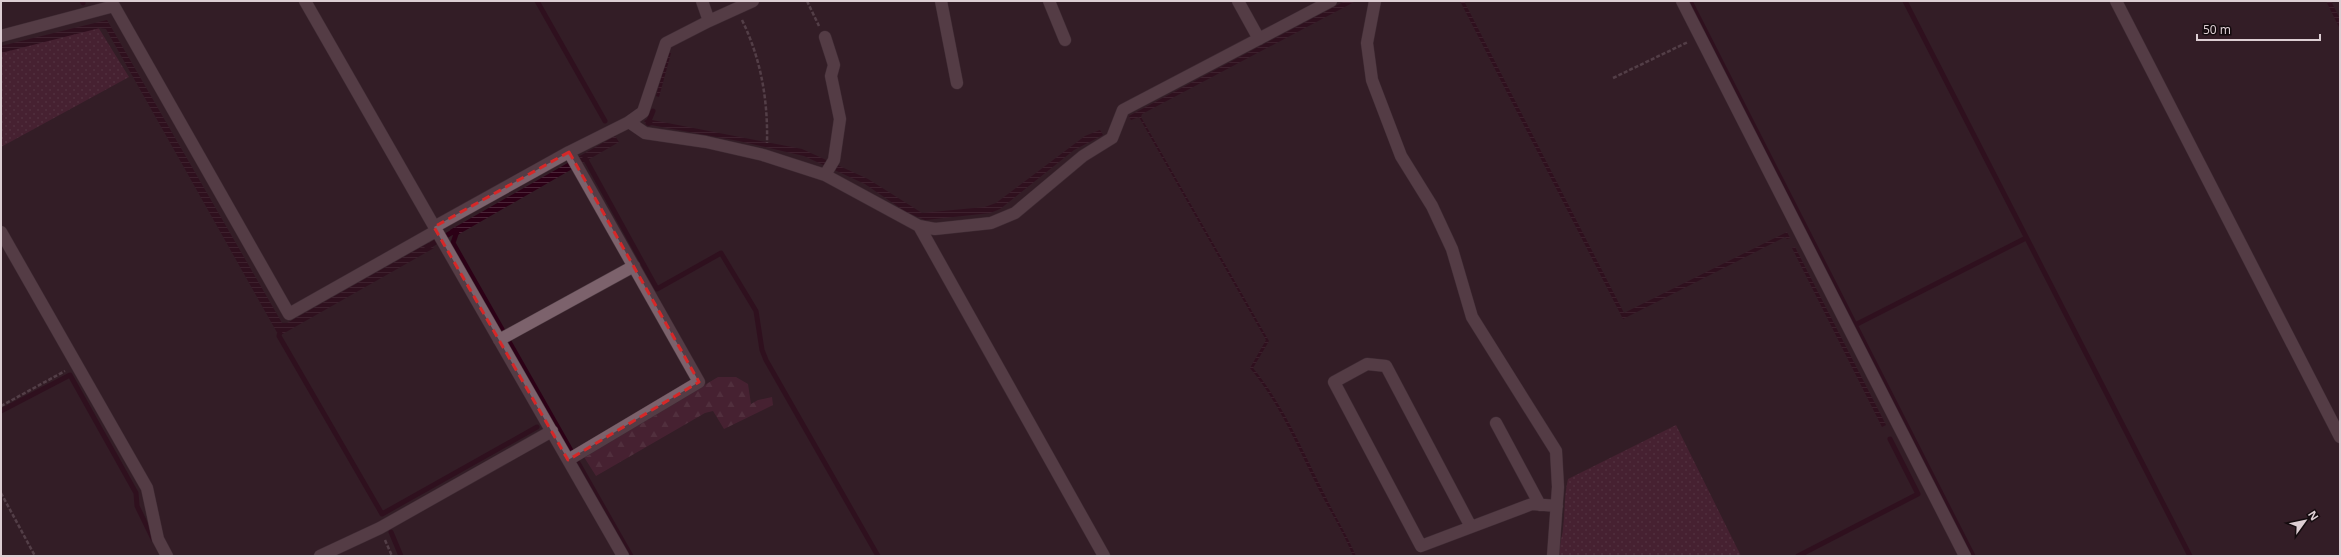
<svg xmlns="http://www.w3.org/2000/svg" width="2341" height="557" font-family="'Noto Sans',sans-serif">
  <defs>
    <pattern id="grass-dots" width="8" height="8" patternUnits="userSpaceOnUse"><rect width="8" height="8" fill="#5e273f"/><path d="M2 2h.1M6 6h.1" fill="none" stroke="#75455a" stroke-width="1.8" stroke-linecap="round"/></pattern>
    <pattern id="forest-firs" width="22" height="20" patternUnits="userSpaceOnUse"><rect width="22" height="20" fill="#5e273f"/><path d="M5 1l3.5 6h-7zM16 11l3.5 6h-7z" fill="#75455a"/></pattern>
    <pattern id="water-rules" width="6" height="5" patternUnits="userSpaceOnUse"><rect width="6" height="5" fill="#2c0016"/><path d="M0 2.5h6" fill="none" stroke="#4a2437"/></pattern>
  </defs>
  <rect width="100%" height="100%" fill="#331d26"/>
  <path fill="url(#grass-dots)" d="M98 27 129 77 1 147V52Z
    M1676 425 1741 556H1559C1558 546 1562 539 1563 529 1565 512 1564 496 1568 479Z"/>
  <path fill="url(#forest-firs)" d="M718 377H736L748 384 751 404 758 400 772 397 773 405 724 429 713 411 705 413 596 476 584 457Z"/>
  <path fill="url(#water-rules)" d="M1345 1H1356L1142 114 1141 117 1269 341 1253 368C1283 404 1302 449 1323 491 1333 513 1346 533 1356 556H1353C1344 533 1331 513 1319 490 1298 448 1280 404 1250 368L1266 340 1139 117 1131 120 1129 116Z
    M1460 1H1464L1624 313 1787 232 1790 238 1787 239 1785 237 1623 319Z
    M2326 1H2331L2340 19V29Z
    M107 20 282 323H287L430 242 434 248 279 336 106 29 100 28 1 53V46Z
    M668 53H671L659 97 656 96Z
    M649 118 652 120 802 149 868 179 922 213 985 207 996 203 1085 136 1100 130 1103 135 1074 150 1000 209 990 213 925 220 906 212 865 184 804 156 739 141 651 125 648 126 644 121Z
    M615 136 619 142 454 237 450 230Z
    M1795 247 1886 425 1882 427 1792 248Z"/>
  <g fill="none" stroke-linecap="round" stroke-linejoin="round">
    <path stroke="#2c0016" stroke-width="5" d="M82 1 83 3
      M537 1 605 121
      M1690 1 1973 556
      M1905 1 2190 556
      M650 123H648L653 111
      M585 158 657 289 721 253 756 311 762 350 766 360 878 556
      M457 231 453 243 631 556
      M427 247 456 230
      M1855 325 2026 238
      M280 331 279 336 382 514 537 427
      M1 411 70 375 136 493 137 506 153 539
      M391 532 401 556
      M1798 556 1918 494 1890 439"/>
    <defs>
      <path id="minor" d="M305 1 623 556
        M941 1 957 83
        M1049 1 1065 40
        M1238 1 1259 39
        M1375 1 1367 43 1372 80 1401 156 1432 206 1452 249 1472 317 1556 451 1558 487 1553 556
        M1682 1 1965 556
        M2116 1 2340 437
        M709 21 753 1
        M1 36 114 6 289 314 436 231
        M825 37 834 65 831 76 840 119 834 160 825 175
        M629 122 645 133 706 142 763 155 825 175 919 226 935 229 991 223 1015 213 1083 156 1112 138 1123 110 1331 1
        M919 226 1104 556
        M434 227 569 152 629 122 643 112 666 43 709 21 702 1
        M1 232 147 488 158 539 167 556
        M499 340 634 266
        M1496 423 1540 505
        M568 460 699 382 569 152
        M1471 527 1386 366 1367 364 1334 382 1421 546 1532 504 1557 506
        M320 556 380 528 552 431"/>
    </defs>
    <use href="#minor" stroke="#4d3b42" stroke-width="13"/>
    <path stroke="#7a676f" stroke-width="2.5" stroke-dasharray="4 2" stroke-linecap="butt" d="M807 1 819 26
      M742 20C761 59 768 100 767 143
      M1613 78 1688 42
      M1 406 65 371
      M1 493 35 556
      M385 540 392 556"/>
    <use href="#minor" stroke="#7c626c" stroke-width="12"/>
  </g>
  <path d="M0 0H2341V557H0ZM569 152 699 382 568 460 434 227Z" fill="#331d26" fill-opacity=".55" fill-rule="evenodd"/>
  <path fill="none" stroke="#d62828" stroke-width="3" stroke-dasharray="8 5" stroke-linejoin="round" d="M569 152 699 382 568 460 434 227Z"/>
  <rect width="2341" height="557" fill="none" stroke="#ddced3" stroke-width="4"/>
  <g transform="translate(2305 521) rotate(57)" stroke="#140b0e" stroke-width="3" paint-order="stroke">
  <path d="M0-3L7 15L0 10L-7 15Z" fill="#ddced3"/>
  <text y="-6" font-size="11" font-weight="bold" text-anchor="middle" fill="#ddced3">N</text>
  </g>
  <path d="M2197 34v6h123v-6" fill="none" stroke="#ddced3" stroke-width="2"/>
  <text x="2203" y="34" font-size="12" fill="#ddced3" stroke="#140b0e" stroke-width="3" paint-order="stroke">50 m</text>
</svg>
